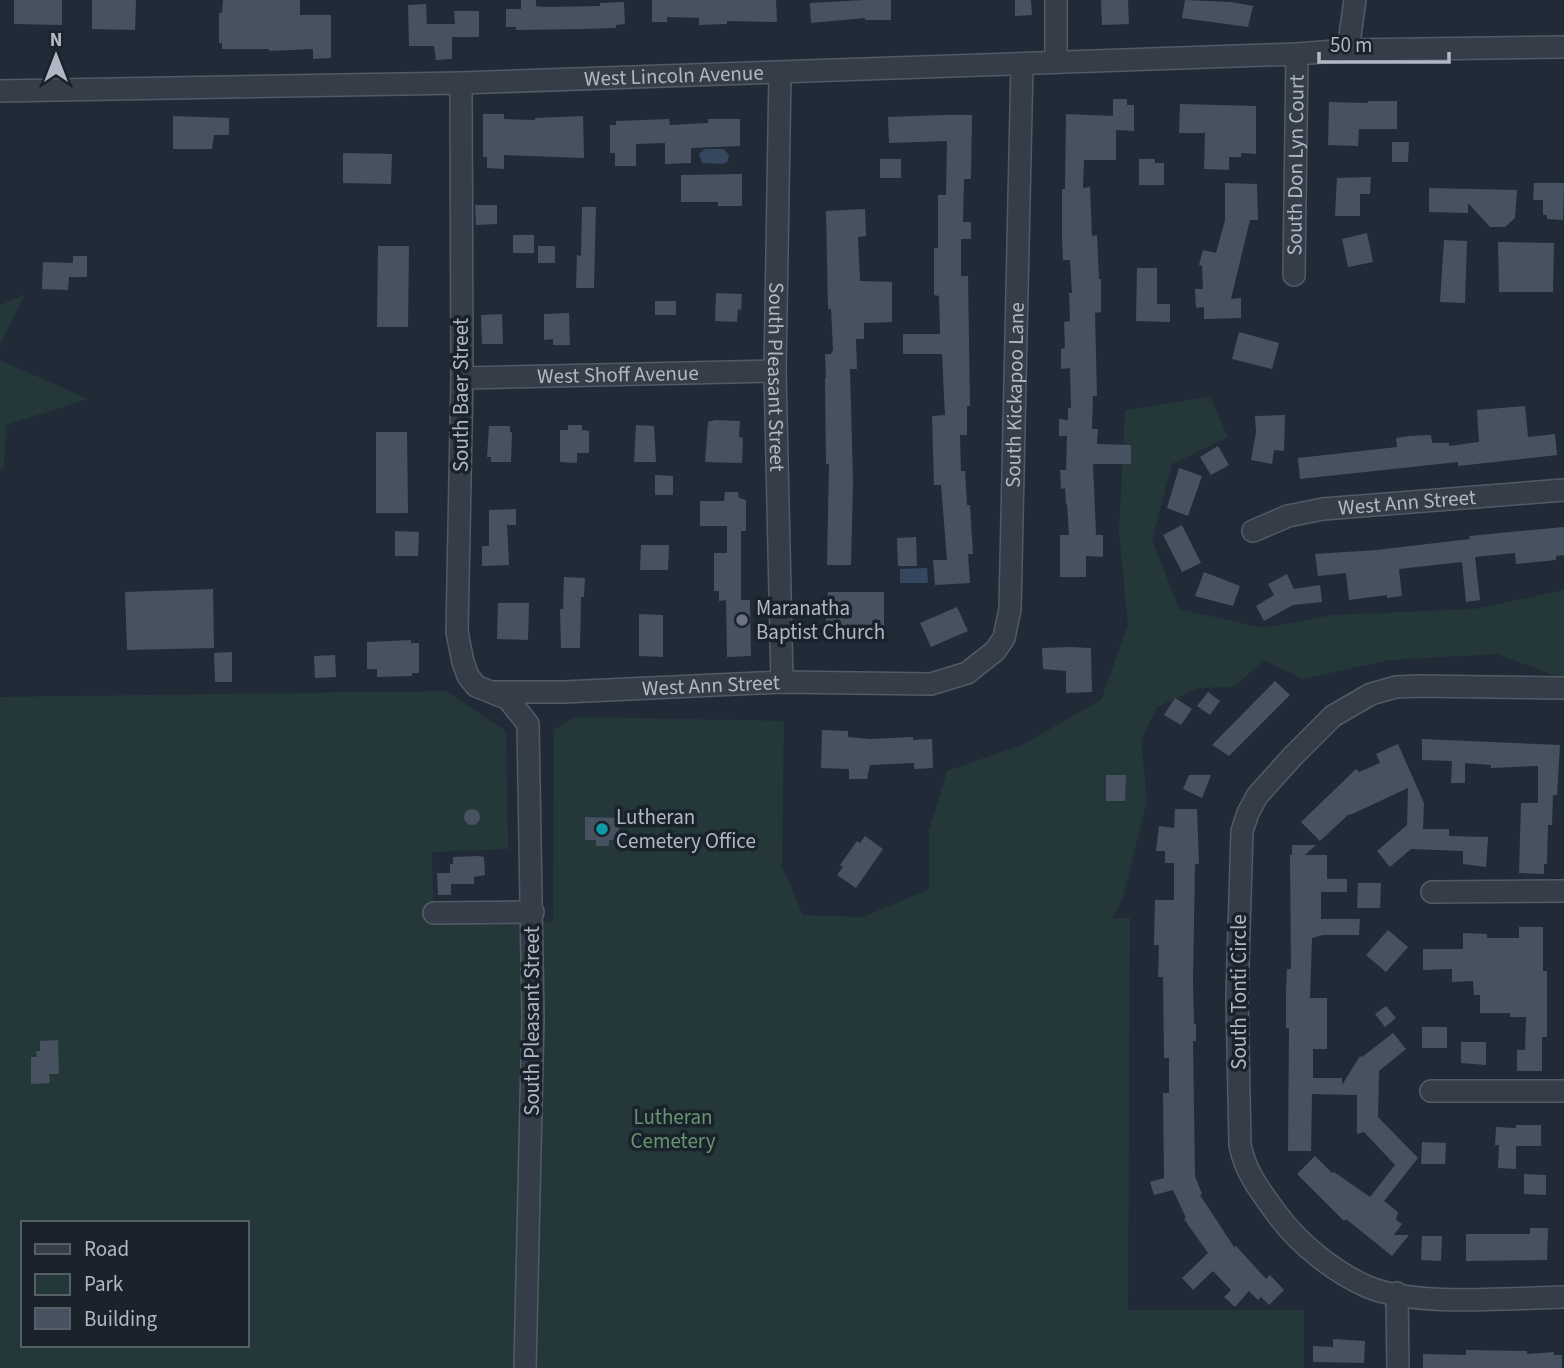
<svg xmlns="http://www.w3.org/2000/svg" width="1564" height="1368" font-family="'Source Sans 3',sans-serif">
  <rect width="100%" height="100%" fill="#212b37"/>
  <path fill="#243839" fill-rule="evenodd" d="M24 295V296L0 345V305Z
    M0 360 88 399 6 425 4 468 0 469Z
    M1210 397 1228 437 1172 464 1152 539 1179 609 1263 628 1333 615 1474 609 1564 590V676H1557L1497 654 1390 660 1303 679 1264 660 1234 687 1198 688 1157 707 1141 740 1147 801 1123 898 1112 918H1130L1128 1310H1304V1368H0V697L446 691 506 731 508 849 432 852 434 925 553 922 554 730 576 717 784 721 782 867 803 915 863 917 929 889V831L947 771 1022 745 1101 700 1128 625 1119 533 1125 410ZM23 1223H247V1345H23Z"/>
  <path fill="#35475e" d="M705 149H724L729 155 728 161 723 164 702 163 699 154Z
    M927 568 928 583H900V569Z"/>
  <path fill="#475261" d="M14 0H62V25L14 24Z
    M92 0H136L135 30 92 29Z
    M223 0H300V15H331V58L313 59V49L269 51V49H222V43H219V13H222Z
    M521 0H536V6L544 7 600 6V3L624 2 625 24 616 25V28L581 29 516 30V27H506V9H521Z
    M652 0H776L777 22 727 21V24L699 25V18L667 17V22H652Z
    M864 0H891V20H865V18L811 23 810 3Z
    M1015 0H1031L1032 15 1015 16Z
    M1101 0H1128L1129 24 1102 25Z
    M1185 0 1231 2 1253 6 1248 27 1182 18Z
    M426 4 427 24H455L454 11H479V37H452V59L436 60 434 46H409L408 5Z
    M1113 99H1127V105H1134V131L1116 130V160H1084L1083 188 1090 187 1092 236 1097 235 1099 279H1101V312L1095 313 1097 396H1093L1092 429H1098L1097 444 1131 445V464H1093L1096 535H1103V557L1086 556V577H1060V535H1069L1067 504H1066L1065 488 1061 489 1060 470H1066L1067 436H1059V419L1068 420V408H1071L1070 368 1061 369V349L1065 348 1064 322 1070 321 1069 293H1072L1070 260H1063L1062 237V189H1065L1066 114 1113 116Z
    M1368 101H1397V129H1359L1358 146 1328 145 1329 102 1368 103Z
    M1180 104 1256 106V154L1241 153V157H1229V170L1204 169 1205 133H1179Z
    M483 114H504V119L535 120V118L583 116 584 158 504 155V169L487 168V157H483Z
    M942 115H972L971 179H964L963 222H971V239H961V276H968L970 406H967V435H960L961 471H965L967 505H970L973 554H968L970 583 935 585 933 560H947L941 485H934L932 416 945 415 942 354H903V334H940L939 296 934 295V248H938V195H946L947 141 889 143 888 117Z
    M173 116 229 118V135H214L212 149H173Z
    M669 119 670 125 708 123V119H740V146L691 148V163L665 164V143L636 144V166H615V153H610V125H616V121Z
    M1392 142H1409L1408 162H1392Z
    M343 153 392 154 391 184 343 183Z
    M880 159H901V178H880Z
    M1139 159H1155V163H1164V185H1139Z
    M742 174V206H718V202H681V175Z
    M1371 177 1370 194H1360V216H1335L1337 178Z
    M1225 183 1257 184 1258 220H1250L1231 299 1241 298V318L1204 319V307L1196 308 1195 289H1203L1202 266 1199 265 1203 250 1216 253 1225 220Z
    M1534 183H1564L1563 220 1547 219V215H1543V200H1533Z
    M1429 188 1517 190 1515 218 1505 227H1490L1468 203V213L1429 212Z
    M475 205H497V224L476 225Z
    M582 207H596L594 288H576L577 255 581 256Z
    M865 209 866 236 858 237 860 281 892 282V322L864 323V339H856L857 369H850L853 480 851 565H827L829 464H826L825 378 826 377 825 354H831L833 350 831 309H828L826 211Z
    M1367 233 1373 262 1348 267 1342 239Z
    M513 235H534V253H513Z
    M1444 240 1467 241 1465 303 1440 302Z
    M1498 242 1554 243 1553 292H1499Z
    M378 246H409L408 327H377Z
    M538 246H555V263H538Z
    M73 256H87V277H69L68 290 42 289 43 262 73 263Z
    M1137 268H1157V304H1170V322L1136 321Z
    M716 293 742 294 741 310 738 309 737 322 715 321Z
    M655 301H676V315H655Z
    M569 313 570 345H553V339L544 340V314Z
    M502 314 503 344H482L481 315Z
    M1239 332 1279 343 1272 369 1232 359Z
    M1525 406 1528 437 1555 434 1557 455 1458 466V462L1300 479 1298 458 1397 447 1396 438 1409 436 1431 435 1432 443H1449V446L1479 442 1477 410Z
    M1285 415 1284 451 1274 450 1272 464 1251 460 1256 432 1255 416Z
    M715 420 740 421 739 437 743 438 742 463 705 462 708 422Z
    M568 425H582V430L589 431V453H577V463L560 462V430H568Z
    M636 425 654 426 656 462H634Z
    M489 426H510V432H512L511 462H491V457H487Z
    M376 432H407L408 513H376Z
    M1218 446 1229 465 1211 475 1200 457Z
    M1179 468 1202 476 1188 516 1167 508Z
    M655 475 673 476V495H655Z
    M725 492H738L739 498 746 500V531H741V600H750L751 656 727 657 726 600 719 601V591H714V553H727V526H700V501H724Z
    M516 509V525H507L509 565 482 566V546H489V510Z
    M1182 525 1201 563 1182 572 1163 535Z
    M1564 527V555L1556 556V560L1516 564 1515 553 1475 557 1480 600 1466 602 1462 562 1399 569 1402 596 1387 598V595L1349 600 1346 573 1318 576 1315 554 1376 550 1470 539 1469 536Z
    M395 531 419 532 418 556H395Z
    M916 537 917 566H898L897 538Z
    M641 545H669L668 570H640Z
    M1204 572 1240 586 1233 606 1195 596Z
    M1287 574 1294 589 1320 585 1322 602 1293 605 1264 621 1256 606 1274 595 1268 584Z
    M564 577 585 578 584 597H581L580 648H561L560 609H563Z
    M213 589 214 648 127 650 125 592Z
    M828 592H884V632L845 634V630H825Z
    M498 603H529L528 640 497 639Z
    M957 607 968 631 931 647 920 623Z
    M639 614 663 615V657L639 656Z
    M411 640V643H419V673H412V676L377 677V669H367V642Z
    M1070 647 1091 648 1092 692 1066 693V671L1043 669 1042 648Z
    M232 652V682H215L214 653Z
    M335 655 336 677 315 678 314 656Z
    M1275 681 1290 695 1229 756 1212 745Z
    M1208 692 1220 701 1210 715 1197 706Z
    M1175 698 1192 709 1181 725 1164 715Z
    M822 730 848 731V737L870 739 913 737V740L932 739 933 768 914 769V763L870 765 867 779H849V769L821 768Z
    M1422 739 1560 745 1557 795H1553L1552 825H1548L1547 864H1544V874L1519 873 1521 803H1538V766L1491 768V765L1465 763V783H1451L1452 761 1422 760Z
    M1398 744 1424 803 1423 829H1449V836L1488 837 1486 867 1463 864V851L1411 849 1390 867 1377 851 1407 825 1408 788 1350 815 1349 814 1320 841 1301 822 1356 769 1359 772 1380 763 1376 754Z
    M1106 775H1126L1125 801H1106Z
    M1189 775H1211L1202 798 1183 789Z
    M464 817a8 8 0 1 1 16 0a8 8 0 1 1-16 0Z
    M1175 809H1197L1199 864H1195L1193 980 1194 1024H1196V1041H1193L1195 1176 1202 1194 1200 1195 1234 1247 1236 1246 1266 1279 1270 1275 1284 1290 1269 1305 1261 1297 1258 1300 1249 1291 1235 1307 1224 1297 1231 1290 1213 1271 1193 1290 1182 1278 1208 1253 1184 1219 1186 1218 1173 1190 1154 1195 1150 1182 1164 1178 1163 1093H1169V1058H1164L1163 977H1158L1159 945H1154L1155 900H1174V863H1165V851H1156L1159 826 1174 828Z
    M585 817 619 818V840H609V846H596V840H585Z
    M865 836 883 849 856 888 837 875 843 867 840 865 857 841 860 843Z
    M1292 845H1316L1305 855H1327V879H1347V892H1321V919H1360L1359 935H1323L1312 938 1310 998H1327V1049H1313V1078H1342V1085L1360 1056 1362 1057 1393 1033 1406 1049 1379 1071 1378 1117 1418 1158 1384 1201 1398 1212 1396 1220 1402 1224 1394 1235H1409L1392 1256 1346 1219 1344 1221 1297 1174 1315 1156 1332 1173 1334 1172 1370 1197 1395 1165 1364 1132 1357 1134V1095L1312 1094 1311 1151H1288L1289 1028H1286V989L1287 969H1291L1290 855H1292Z
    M479 856 484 857 485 875 474 877V884H451V895H438L437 873H450V864H453V857Z
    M1358 883H1381L1380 908H1357Z
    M1519 927H1543V971H1547V1037H1542V1071H1517V1050H1525L1526 1017H1510V1013H1480V995H1474L1473 981 1452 982V969L1423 970V949H1463V933L1487 934V938H1519Z
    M1388 930 1408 947 1386 972 1366 955Z
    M1386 1006 1396 1018 1385 1027 1375 1014Z
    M1422 1027H1447V1048H1422Z
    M58 1040 59 1074H49L50 1083 31 1084V1057H37L36 1051H40V1041Z
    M1461 1042H1486V1065L1461 1063Z
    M1516 1125H1541V1146H1516V1169L1498 1168 1499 1145H1495L1496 1127 1516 1128Z
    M1422 1142 1446 1143 1445 1164H1421Z
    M1524 1174 1546 1175V1195L1524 1194Z
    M1530 1228H1548L1547 1260 1466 1261V1234H1530Z
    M1422 1236H1442L1441 1261 1421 1260Z
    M1333 1339 1365 1341 1364 1363 1313 1362V1346L1333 1347Z
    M1466 1350 1527 1351V1354L1554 1352V1355H1562V1368H1423V1354L1466 1355Z"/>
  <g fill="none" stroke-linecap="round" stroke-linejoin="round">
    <defs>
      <g id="minor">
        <path d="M1056 0V62"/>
        <path d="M1348 50 1564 47"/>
        <path id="s1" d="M780 73 775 371 782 682"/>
        <path d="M461 83 462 378 457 632 463 662 468 676 476 686 508 699 528 724 533 1017 525 1368"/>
        <path id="s2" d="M0 91 461 83 1297 54 1348 50 1355 0"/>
        <path id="s3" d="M1294 275 1297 54"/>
        <path id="s4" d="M462 378 775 371"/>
        <path id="s5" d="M1253 531 1288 516 1323 509 1564 490"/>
        <path d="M1564 688 1419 686 1396 687 1371 694 1333 716 1293 756 1257 796 1248 813 1242 831 1237 996 1240 1145C1245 1172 1261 1192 1277 1214 1299 1244 1334 1272 1368 1287 1416 1307 1510 1298 1564 1297"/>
        <path id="s6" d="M494 692H564L782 682 931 684 967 673 995 651 1004 638 1010 609 1022 64"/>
        <path d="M1432 892 1564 891"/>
        <path d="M434 913 533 912"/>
        <path d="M1431 1091H1564"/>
        <path d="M1397 1293 1398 1368"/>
      </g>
    </defs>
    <use href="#minor" stroke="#525b65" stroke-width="24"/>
    <use href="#minor" stroke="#343d48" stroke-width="21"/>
  </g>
  <circle fill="#6b7280" stroke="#1a222c" stroke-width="2.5" cx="742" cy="620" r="7"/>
  <circle fill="#0f9aa8" stroke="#1a222c" stroke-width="2.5" cx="602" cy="829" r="7"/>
  <g text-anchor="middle" stroke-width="7" stroke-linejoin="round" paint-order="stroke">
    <g font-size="21" fill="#afb8c4" stroke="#1a222c">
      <text dy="7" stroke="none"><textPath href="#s2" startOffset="674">West Lincoln Avenue</textPath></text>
      <text dy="7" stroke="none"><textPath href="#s3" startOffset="110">South Don Lyn Court</textPath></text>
      <text dy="7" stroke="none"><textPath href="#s4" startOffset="156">West Shoff Avenue</textPath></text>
      <text dy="7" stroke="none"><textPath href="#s1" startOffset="304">South Pleasant Street</textPath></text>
      <text transform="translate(461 395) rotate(-90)" y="7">South Baer Street</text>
      <text dy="7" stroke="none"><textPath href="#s6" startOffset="770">South Kickapoo Lane</textPath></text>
      <text dy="7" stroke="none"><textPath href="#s5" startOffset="158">West Ann Street</textPath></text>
      <text dy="7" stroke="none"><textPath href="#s6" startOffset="217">West Ann Street</textPath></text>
      <text transform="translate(1239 992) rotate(-90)" y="7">South Tonti Circle</text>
      <text transform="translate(532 1021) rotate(-90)" y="7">South Pleasant Street</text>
    </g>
    <g font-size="21" fill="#afb8c4" stroke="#1a222c" text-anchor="start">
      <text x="756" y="615">Maranatha<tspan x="756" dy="24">Baptist Church</tspan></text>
      <text x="616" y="824">Lutheran<tspan x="616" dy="24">Cemetery Office</tspan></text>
    </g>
    <g font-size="21" fill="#679470" stroke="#1a222c">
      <text x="673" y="1124">Lutheran<tspan x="673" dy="24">Cemetery</tspan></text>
    </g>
  </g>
  <rect x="21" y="1221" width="228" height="126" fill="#1a222c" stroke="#565e69" stroke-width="2"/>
  <rect x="35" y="1244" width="35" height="10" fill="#343d48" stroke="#565e69" stroke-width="2"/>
  <text x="84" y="1256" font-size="21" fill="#afb8c4">Road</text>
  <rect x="35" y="1274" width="35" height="21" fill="#243839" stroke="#565e69" stroke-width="2"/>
  <text x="84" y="1291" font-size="21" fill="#afb8c4">Park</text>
  <rect x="35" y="1308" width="35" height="21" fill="#475261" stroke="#565e69" stroke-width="2"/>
  <text x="84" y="1326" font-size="21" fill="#afb8c4">Building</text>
  <g transform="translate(56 56)" stroke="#1a222c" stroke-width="5" paint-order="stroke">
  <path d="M0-5L12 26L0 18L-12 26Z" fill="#afb8c4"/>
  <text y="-10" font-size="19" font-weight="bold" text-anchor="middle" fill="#afb8c4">N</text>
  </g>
  <path d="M1319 52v10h130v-10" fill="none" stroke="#afb8c4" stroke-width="3.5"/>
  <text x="1330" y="52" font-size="21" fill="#afb8c4" stroke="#1a222c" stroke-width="5" paint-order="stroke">50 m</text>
</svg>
